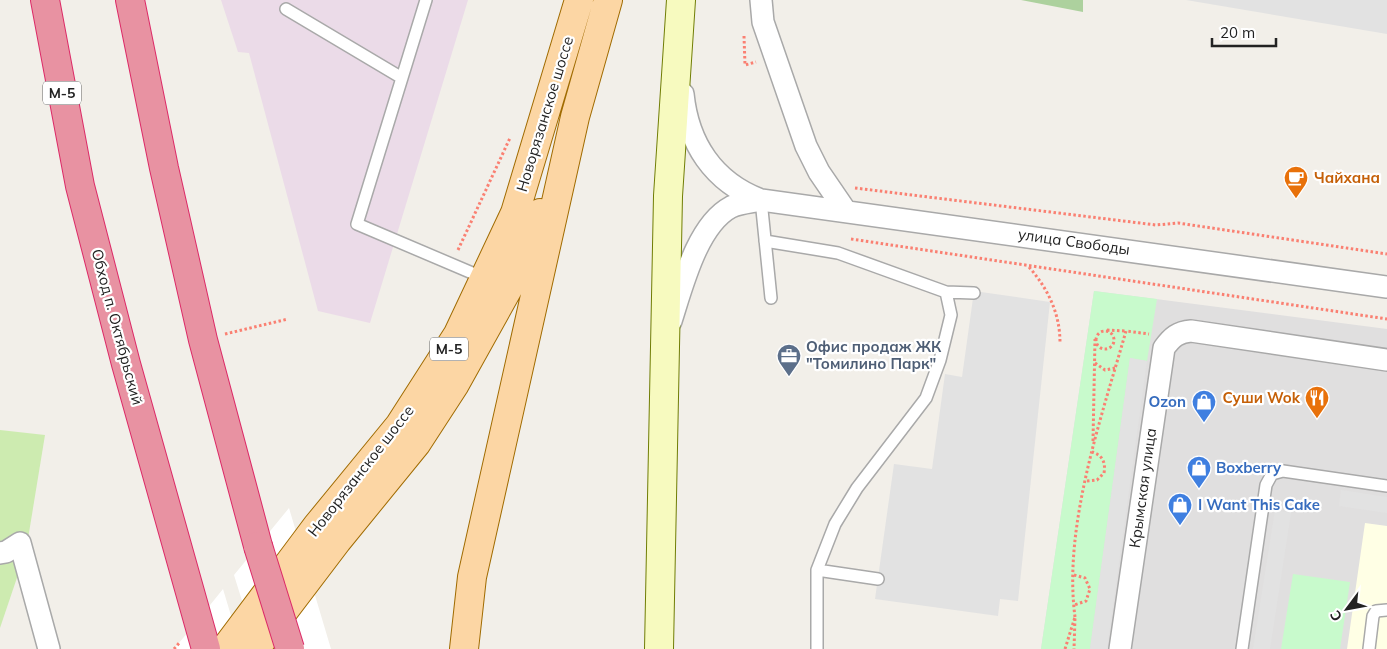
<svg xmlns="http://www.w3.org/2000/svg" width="1387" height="649" font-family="Mulish,sans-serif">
  <rect width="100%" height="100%" fill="#f2efe9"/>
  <path fill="#e0dfdf" d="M1094 291 1387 329V649H1041Z"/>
  <path fill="#ebdbe8" d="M221 0H468L370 323 318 311 249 53 238 52Z"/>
  <path fill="#ffffe5" d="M1365 523 1387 526V649H1347Z"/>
  <path fill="#cdebb0" d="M0 430 45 435 26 551 0 628Z"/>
  <path fill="#add19e" d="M1021 0H1083V12Z"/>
  <path fill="#c8facc" d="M1094 291 1157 299 1147 361 1130 358 1090 649H1041Z
    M1293 574 1350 582 1340 649H1281Z"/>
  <path fill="#e2e2e2" d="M1186 0H1387V34Z
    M974 291 1050 302 1018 601 1000 599 998 616 875 599 894 464 932 469 945 374 962 377Z
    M1130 358 1147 361 1107 649H1090Z
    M1341 490 1387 497V513L1339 506Z
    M1275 510 1291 513 1270 649H1253Z"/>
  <path fill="#fff" d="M289 508 331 649H257L234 575Z
    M223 589 241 649H174L198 620Z"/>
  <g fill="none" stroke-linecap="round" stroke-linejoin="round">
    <defs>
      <path id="lane" d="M426 0 357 224 484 278
        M286 9 402 78
        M761 200 771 298
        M765 241 838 253 946 292 974 293
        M878 579 817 570 835 524 857 488 926 398 940 360 951 315 946 292
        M817 649V570
        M1242 649 1266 485 1272 474 1283 471 1387 486
        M1369 649 1373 616 1376 611 1387 610"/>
      <path id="street" d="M761 0 763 22 806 146 819 172 845 210
        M683 94C688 143 713 182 761 200
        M671 321C682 287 697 225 731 207 739 203 752 202 761 200L1387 287
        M0 553 6 552 20 543 49 649
        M1120 649 1164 348C1172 337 1178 332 1191 331L1387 360"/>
      <path id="secondary" d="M659 649 668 196 681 0"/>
      <path id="primary" d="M225 649 317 526 399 426 458 334 515 213 579 0
        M255 649 337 541 416 444 455 384 514 278 540 213
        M464 649 472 577 575 117 608 0"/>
      <path id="highway" d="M45 0 80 186 126 364 206 649
        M130 0 164 168 203 340 258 546"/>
    </defs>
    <use href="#lane" stroke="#a9a9a9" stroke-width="14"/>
    <use href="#street" stroke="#a9a9a9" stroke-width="24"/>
    <use href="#secondary" stroke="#707d05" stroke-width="30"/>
    <use href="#primary" stroke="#a06b00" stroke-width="30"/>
    <use href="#highway" stroke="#dc2a67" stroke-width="30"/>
    <path stroke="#fa8072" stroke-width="3" stroke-dasharray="2.5 2.5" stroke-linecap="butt" d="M744 36 745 65 756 62
      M855 188 1156 225 1178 223 1387 254
      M851 239 1387 319
      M458 250 510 138
      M1029 267C1048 289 1060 313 1060 343
      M1107 330 1126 331
      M1096 340a9 9 0 1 1 18 0a9 9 0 1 1-18 0Z
      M225 334 288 319
      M1095 363 1105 370 1115 368
      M1093 441 1095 339
      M1087 481 1097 480 1104 473C1106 462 1102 455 1092 452
      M1074 575 1085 578 1090 589 1086 601 1074 605
      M1075 617C1063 526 1101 419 1126 331L1149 334
      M174 649 180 642
      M1065 649 1075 617 1074 649"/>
    <use href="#lane" stroke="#fff" stroke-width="11"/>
    <use href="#street" stroke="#fff" stroke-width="21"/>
    <use href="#secondary" stroke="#f7fabf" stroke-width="28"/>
    <use href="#primary" stroke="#fcd6a4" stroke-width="28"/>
    <use href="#highway" stroke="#e892a2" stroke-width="28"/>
    <defs>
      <path id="highway-bridge" d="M258 546 290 649"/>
    </defs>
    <use href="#highway-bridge" stroke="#dc2a67" stroke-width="30" stroke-linecap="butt"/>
    <use href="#highway-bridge" stroke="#e892a2" stroke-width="28"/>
  </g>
  <defs>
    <symbol id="cafe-pin" viewBox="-11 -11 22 30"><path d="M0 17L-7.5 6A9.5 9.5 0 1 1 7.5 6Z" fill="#e8710a" stroke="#fff"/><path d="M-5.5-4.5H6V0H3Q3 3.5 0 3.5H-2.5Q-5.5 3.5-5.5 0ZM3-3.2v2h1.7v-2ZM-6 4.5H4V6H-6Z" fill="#fff"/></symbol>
    <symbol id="office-pin" viewBox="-11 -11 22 30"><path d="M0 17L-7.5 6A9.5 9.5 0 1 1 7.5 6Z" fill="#5c6f8a" stroke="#fff"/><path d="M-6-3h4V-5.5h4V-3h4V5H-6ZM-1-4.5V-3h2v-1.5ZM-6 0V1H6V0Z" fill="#fff"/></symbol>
    <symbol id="restaurant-pin" viewBox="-11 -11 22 30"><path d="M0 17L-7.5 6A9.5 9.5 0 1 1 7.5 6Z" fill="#e8710a" stroke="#fff"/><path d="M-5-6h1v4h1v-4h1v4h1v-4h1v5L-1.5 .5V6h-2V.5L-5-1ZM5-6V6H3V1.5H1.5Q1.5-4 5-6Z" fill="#fff"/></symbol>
    <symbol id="shop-pin" viewBox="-11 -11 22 30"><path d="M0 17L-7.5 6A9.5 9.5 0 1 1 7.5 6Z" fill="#3f7fe0" stroke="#fff"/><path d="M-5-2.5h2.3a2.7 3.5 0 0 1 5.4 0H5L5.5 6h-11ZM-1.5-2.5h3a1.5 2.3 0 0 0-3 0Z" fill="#fff"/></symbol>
  </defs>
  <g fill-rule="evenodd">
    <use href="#cafe-pin" x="1282" y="164" width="28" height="38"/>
    <use href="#office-pin" x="775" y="342" width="28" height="38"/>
    <use href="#restaurant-pin" x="1303" y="384" width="28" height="38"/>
    <use href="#shop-pin" x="1190" y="388" width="28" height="38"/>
    <use href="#shop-pin" x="1185" y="454" width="28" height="38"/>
    <use href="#shop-pin" x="1166" y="491" width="28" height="38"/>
  </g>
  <g text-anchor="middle" stroke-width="4.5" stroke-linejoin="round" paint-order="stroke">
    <g fill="#fff" stroke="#646464" stroke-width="1">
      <rect x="43" y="81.5" width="38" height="23" rx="4"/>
      <rect x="430" y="337.5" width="38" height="23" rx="4"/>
    </g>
    <g font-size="14" font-weight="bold" fill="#222">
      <text x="62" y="98">М-5</text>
      <text x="449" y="354">М-5</text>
    </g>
    <g font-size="15" fill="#222" stroke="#fff">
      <text transform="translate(545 114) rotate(-73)" y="5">Новорязанское шоссе</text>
      <text transform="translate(1074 242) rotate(8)" y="5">улица Свободы</text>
      <text transform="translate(117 327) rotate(75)" y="5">Обход п. Октябрьский</text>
      <text transform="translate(361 471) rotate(-52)" y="5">Новорязанское шоссе</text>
      <text transform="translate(1143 488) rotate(-82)" y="5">Крымская улица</text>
    </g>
    <g font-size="15" font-weight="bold" fill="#c56008" stroke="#fff" text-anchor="start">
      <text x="1314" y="183">Чайхана</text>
      <text x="1300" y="403" text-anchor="end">Суши Wok</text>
    </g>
    <g font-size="15" font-weight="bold" fill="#4e5e75" stroke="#fff" text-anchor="start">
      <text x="806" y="352">Офис продаж ЖК<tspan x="806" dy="17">"Томилино Парк"</tspan></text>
    </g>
    <g font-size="15" font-weight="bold" fill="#366cbe" stroke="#fff" text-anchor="start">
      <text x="1186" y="407" text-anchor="end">Ozon</text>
      <text x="1216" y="473">Boxberry</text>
      <text x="1198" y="510">I Want This Cake</text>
    </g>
  </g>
  <g transform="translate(1347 609) rotate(238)" stroke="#ffffff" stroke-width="4" paint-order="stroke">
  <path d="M0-4L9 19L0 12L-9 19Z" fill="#222222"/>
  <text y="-8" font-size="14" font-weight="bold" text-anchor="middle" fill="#222222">С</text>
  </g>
  <path d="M1212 38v8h64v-8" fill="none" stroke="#222222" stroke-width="2.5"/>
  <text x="1220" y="38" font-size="15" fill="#222222" stroke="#ffffff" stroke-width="4" paint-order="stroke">20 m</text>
</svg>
